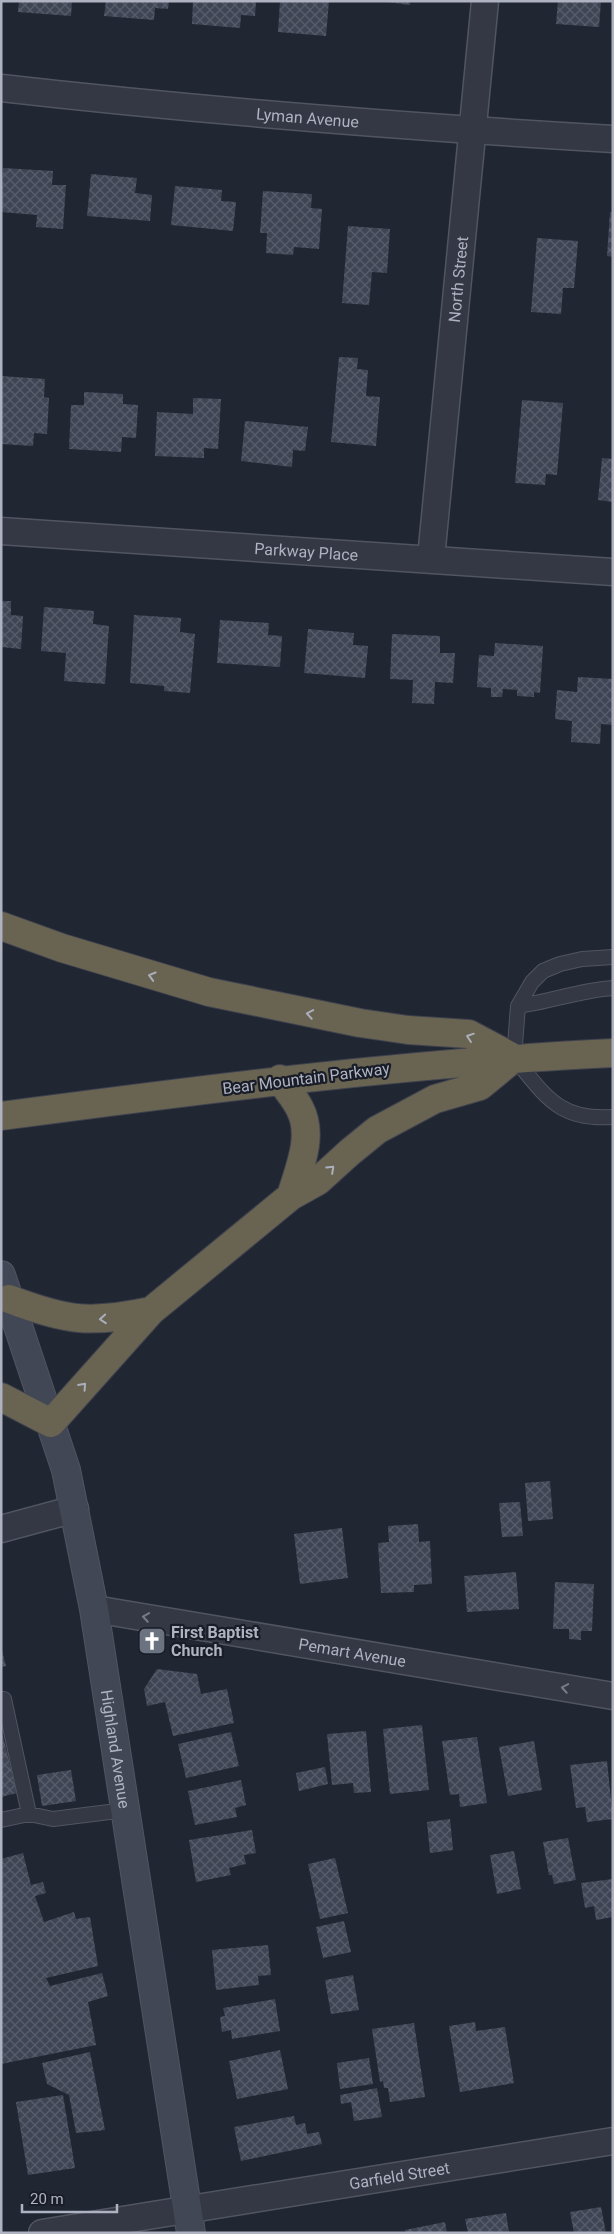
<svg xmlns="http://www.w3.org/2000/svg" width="614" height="2234" font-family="Roboto,sans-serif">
  <defs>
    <pattern id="building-cross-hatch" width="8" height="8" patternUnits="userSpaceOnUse" patternTransform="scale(1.25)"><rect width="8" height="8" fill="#3f4554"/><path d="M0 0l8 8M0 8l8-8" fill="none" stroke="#585d6b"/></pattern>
  </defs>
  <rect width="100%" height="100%" fill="#212633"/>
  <path fill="url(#building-cross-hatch)" d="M19 1H72L71 16 18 12Z
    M106 1H169L168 9 155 8 154 20 104 16Z
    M193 1H256L255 16 241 15 240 28 192 24Z
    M280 1H329L326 36 278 32Z
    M380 1H410V5Z
    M558 1H601L599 27 556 24Z
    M3 168 53 171 52 185H66L63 229 36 227 37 215 1 212Z
    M91 174 137 178 135 193 152 195 150 221 87 216Z
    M175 186 222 190 221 201 236 202 233 231 171 225Z
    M263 191 312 194 311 208 322 209 319 249 294 247 293 255 266 253 267 233H260Z
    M610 212H613V257L607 256Z
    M348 226 390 229 387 273 372 272 369 305 342 303Z
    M537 238 578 241 574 288H563L561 314 531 312Z
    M339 357 358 358 357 369 368 370 366 396 380 397 376 446 331 442Z
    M1 376 45 379 44 397 49 398 47 434 34 433 33 446 1 444Z
    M84 392 123 394V404L138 405 136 438 122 437 121 452 69 449 71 405H84Z
    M193 398 221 399 218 449 204 448V458L155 456 157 412 193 414Z
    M522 400 563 403 557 475 546 474 545 485 515 483Z
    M245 421 308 427 305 451 293 450 292 467 241 461Z
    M602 458 613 459V502L598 500Z
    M1 601H11V615L23 616 21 649 1 647Z
    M44 607 94 611 93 624 109 626 105 684 64 681 66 653 41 651Z
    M134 615 181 618 180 632 195 634 190 693 164 691V686L130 683Z
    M220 620 269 623 268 635 282 636 280 667 217 663Z
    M308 629 354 633 353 645 368 646 365 678 304 673Z
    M392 634 440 636V653H455L453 683 435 682 434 704 412 703 413 680 390 679Z
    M495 643 543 646 540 693 534 692V697L517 696V690L503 689 502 697H491V688L477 687 479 655 494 656Z
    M578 677 613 679V725L601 724 600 744 571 742 572 721 555 719 557 690 577 692Z
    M550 1481 553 1519 528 1521 525 1483Z
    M520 1502 523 1536 502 1537 499 1503Z
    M418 1524 419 1542 430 1541 432 1584 414 1585V1592L381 1593 378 1543 389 1542 388 1526Z
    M342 1528 348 1578 300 1584 294 1534Z
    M516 1572 519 1609 467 1612 464 1576Z
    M555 1582 594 1584 592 1631H581V1640L569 1639V1629H553Z
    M1 1647 6 1666 1 1667Z
    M157 1669 197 1674 201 1694 227 1689 234 1723 173 1736 165 1702 147 1706 144 1689Z
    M422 1725 429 1790 390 1794 383 1729Z
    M1 1728 17 1793 1 1797Z
    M366 1731 371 1792 354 1793 353 1783 332 1785 327 1734Z
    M231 1732 239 1766 186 1778 178 1744Z
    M477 1737 487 1803 460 1807 459 1794 450 1795 442 1741Z
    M534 1741 542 1790 508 1796 499 1747Z
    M607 1761 613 1819 587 1822 585 1807 576 1808 570 1765Z
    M325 1767 328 1784 299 1791 296 1773Z
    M71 1770 76 1801 42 1806 37 1775Z
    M241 1780 246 1805 235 1808 237 1817 195 1825 188 1791Z
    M450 1819 453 1850 430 1853 427 1822Z
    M252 1830 256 1853 244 1855 246 1864 229 1868 231 1875 196 1882 189 1840Z
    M568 1838 576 1880 554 1884 552 1875H549L543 1842Z
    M514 1851 521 1889 497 1894 490 1855Z
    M23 1853 31 1885 43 1882 46 1893 35 1896 44 1922 74 1912 76 1919 90 1917 98 1966 46 1978 50 1986 102 1973 108 1996 88 2002 96 2045 1 2064V1859Z
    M335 1858 348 1913 320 1919 308 1864Z
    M613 1879V1917L596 1920 594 1906 585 1908 581 1883Z
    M344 1921 351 1952 323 1958 316 1927Z
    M268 1945 271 1975 258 1976 259 1985 216 1990 212 1950Z
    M353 1975 359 2010 331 2014 325 1980Z
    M275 1999 280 2031 232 2039 231 2030 222 2032 220 2017 225 2016 223 2008Z
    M475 2022 476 2031 505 2027 514 2083 460 2092 449 2026Z
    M414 2023 425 2097 390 2102 388 2088H384L383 2081 380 2082 372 2029Z
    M280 2050 288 2089 237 2099 229 2061Z
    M90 2052 105 2130 76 2133 69 2095 47 2084 42 2063Z
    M369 2058 373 2084 340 2089 337 2063Z
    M377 2088 382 2117 354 2121 351 2102 341 2104 340 2095Z
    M63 2095 75 2168 28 2175 16 2102Z
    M294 2116 296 2125 305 2123 307 2134 319 2132 322 2144 241 2161 234 2127Z
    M601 2207 606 2233H574L570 2212Z
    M506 2213 509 2233H468L465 2219Z
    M445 2222 447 2233H405V2230Z"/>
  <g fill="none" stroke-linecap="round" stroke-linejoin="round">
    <defs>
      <path id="lane" d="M613 957 582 959 560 964 543 971 532 982 518 1006 514 1058C545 1095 558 1121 613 1117
        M518 1006C550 1002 580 990 613 988
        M1 1699H4L29 1814
        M1 1820 29 1814 53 1819 125 1810"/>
      <g id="street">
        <path id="s1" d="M1 88C204 111 409 127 613 139"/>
        <path id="s2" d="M1 531 613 572"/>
        <path id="s3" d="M431 558 485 1"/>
        <path d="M1 1529 75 1509"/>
        <path id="s4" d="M94 1609 613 1696"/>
        <path id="s5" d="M42 2233 613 2141"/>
      </g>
      <g id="secondary">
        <path id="s6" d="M1 1275 66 1470 94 1609 191 2233"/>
      </g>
      <path id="highway" d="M1 926 62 948 209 992 360 1023 408 1030 469 1034 514 1058
        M280 1079C286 1089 295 1098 300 1109 314 1136 299 1169 291 1196
        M1 1116C205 1089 407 1063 613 1053
        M9 1299C67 1321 90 1324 151 1311
        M1 1397 51 1423 151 1311 291 1196 318 1181 350 1152 377 1130 435 1099 480 1086 514 1058"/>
    </defs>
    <use href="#lane" stroke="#515562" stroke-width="16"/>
    <use href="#street" stroke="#515562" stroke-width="29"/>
    <use href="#secondary" stroke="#515562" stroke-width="30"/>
    <use href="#highway" stroke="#3e424e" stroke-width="30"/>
    <use href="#lane" stroke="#343844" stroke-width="14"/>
    <use href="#street" stroke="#343844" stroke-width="26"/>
    <use href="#secondary" stroke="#424756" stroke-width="28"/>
    <use href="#highway" stroke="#696351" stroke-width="28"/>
  </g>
  <defs><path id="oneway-chevron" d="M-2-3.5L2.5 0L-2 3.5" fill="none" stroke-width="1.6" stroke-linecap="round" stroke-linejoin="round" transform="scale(1.25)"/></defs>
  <g stroke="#abaebb">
    <use href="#oneway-chevron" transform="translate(152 976) rotate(-164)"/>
    <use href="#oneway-chevron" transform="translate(310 1014) rotate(-170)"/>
    <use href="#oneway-chevron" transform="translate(470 1037) rotate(-161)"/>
    <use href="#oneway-chevron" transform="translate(331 1169) rotate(-43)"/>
    <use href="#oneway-chevron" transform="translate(103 1319) rotate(176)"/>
    <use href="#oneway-chevron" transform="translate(83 1386) rotate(-48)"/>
  </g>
  <g stroke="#777b89">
    <use href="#oneway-chevron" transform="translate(146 1617) rotate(-171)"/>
    <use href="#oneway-chevron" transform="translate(565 1688) rotate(-170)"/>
  </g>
  <defs>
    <symbol id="church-square" viewBox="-11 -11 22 22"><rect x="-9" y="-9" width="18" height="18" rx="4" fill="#6b7280" stroke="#191d28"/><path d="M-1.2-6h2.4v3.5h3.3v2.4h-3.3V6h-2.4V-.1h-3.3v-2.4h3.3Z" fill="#fff"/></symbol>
  </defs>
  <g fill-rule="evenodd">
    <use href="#church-square" x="136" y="1625" width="32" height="32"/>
  </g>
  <g text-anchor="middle" stroke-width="4.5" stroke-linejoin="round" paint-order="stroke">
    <g font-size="16" fill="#aeb2c1" stroke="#191d28">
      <text dy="6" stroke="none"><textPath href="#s1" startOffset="308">Lyman Avenue</textPath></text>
      <text dy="6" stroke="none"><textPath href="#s3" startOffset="280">North Street</textPath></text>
      <text dy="6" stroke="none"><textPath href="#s2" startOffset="306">Parkway Place</textPath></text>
      <text transform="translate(306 1078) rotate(-7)" y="6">Bear Mountain Parkway</text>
      <text dy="6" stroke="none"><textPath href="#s4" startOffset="262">Pemart Avenue</textPath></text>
      <text dy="6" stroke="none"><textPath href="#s6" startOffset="489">Highland Avenue</textPath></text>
      <text dy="6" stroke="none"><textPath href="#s5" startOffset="362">Garfield Street</textPath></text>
    </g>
    <g font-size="16" font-weight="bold" fill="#aeb2c1" stroke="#191d28" text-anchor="start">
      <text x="171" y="1638">First Baptist<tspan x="171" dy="18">Church</tspan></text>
    </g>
  </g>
  <rect width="614" height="2234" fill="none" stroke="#aeb2c1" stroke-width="5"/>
  <path d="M22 2204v8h95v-8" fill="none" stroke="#aeb2c1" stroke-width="2.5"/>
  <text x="30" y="2204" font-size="15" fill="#aeb2c1" stroke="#191d28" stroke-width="4" paint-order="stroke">20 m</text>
</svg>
